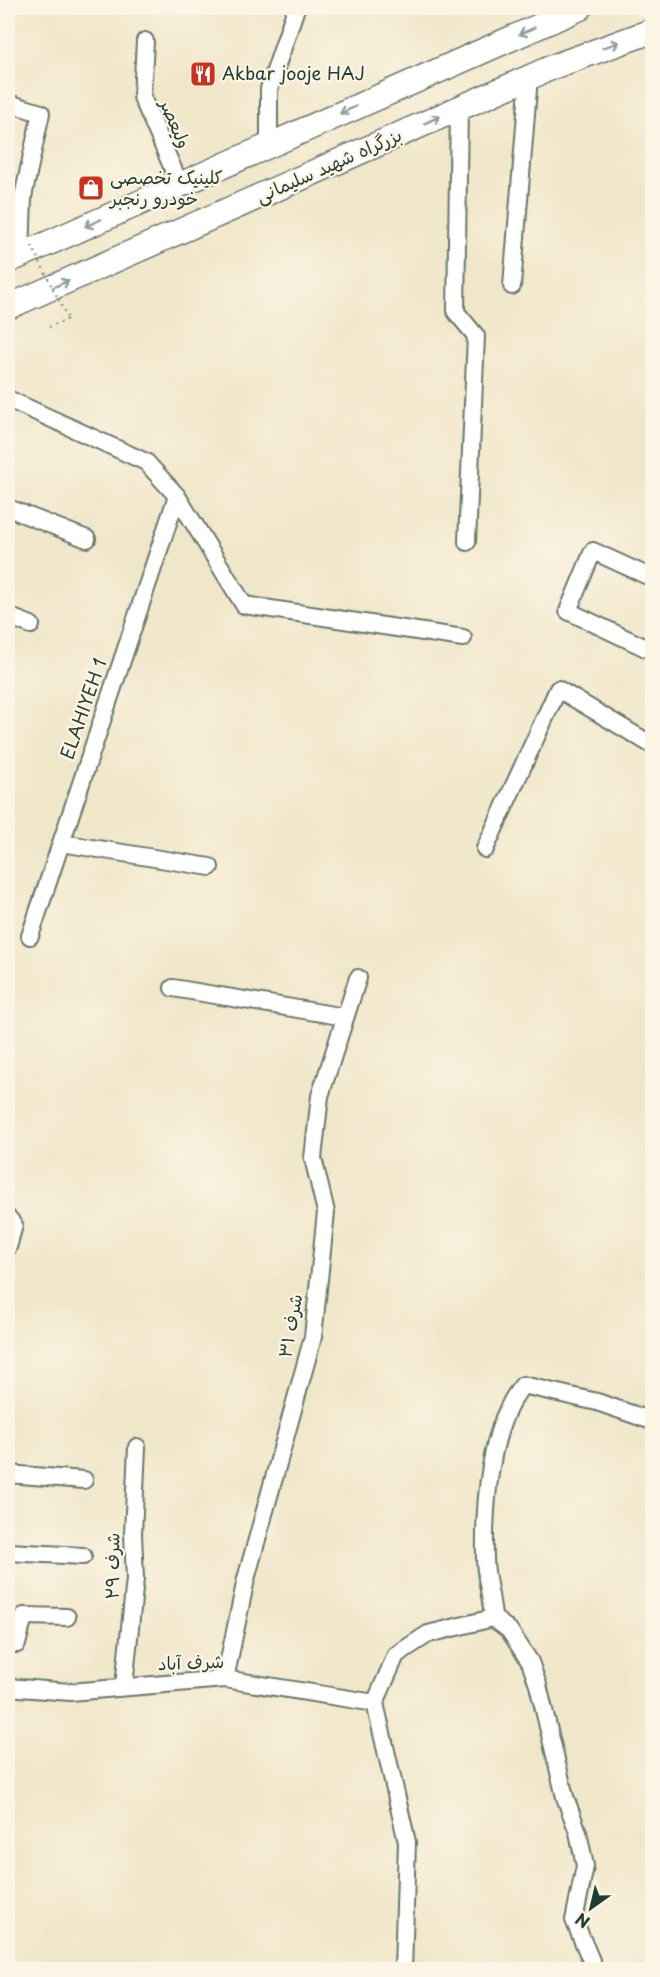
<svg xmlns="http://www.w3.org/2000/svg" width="660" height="1977" font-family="'Playpen Sans','Playpen Sans Arabic',sans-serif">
  <rect width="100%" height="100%" fill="#fcf5e5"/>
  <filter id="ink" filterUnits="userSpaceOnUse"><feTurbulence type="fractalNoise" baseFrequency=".0167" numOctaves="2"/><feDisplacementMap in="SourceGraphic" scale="12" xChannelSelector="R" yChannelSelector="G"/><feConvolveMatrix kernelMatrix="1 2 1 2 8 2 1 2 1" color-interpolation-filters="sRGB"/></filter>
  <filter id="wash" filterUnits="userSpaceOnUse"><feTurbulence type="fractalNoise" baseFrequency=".008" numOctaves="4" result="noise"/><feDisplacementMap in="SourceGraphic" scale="24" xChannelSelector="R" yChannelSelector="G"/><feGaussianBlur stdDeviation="1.35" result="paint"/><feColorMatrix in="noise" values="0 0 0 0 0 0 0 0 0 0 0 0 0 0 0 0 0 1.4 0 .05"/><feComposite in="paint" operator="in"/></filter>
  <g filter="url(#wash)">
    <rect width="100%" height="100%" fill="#f0e6c9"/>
  </g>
  <g filter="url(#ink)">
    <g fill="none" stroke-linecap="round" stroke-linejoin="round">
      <defs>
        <path id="minor" d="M145 41 142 97 180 185
          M8 103 41 113 23 197 21 255
          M459 108 456 312 476 336 467 542
          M269 145V89L296 8
          M512 286 529 77
          M8 399 146 462 177 496 244 605 463 638
          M8 508 87 539
          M652 578 593 551 568 611 652 651
          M8 616 31 625
          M61 843 210 867
          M485 849 558 689 652 745
          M30 936 177 496
          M173 988 345 1017
          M8 1218 14 1225 8 1247
          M8 1474 84 1480
          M8 1552 83 1556
          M8 1642 17 1644 24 1616 67 1617
          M225 1679 246 1579 313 1337 326 1212 313 1158 320 1096 358 978
          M124 1686 135 1579 133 1534 137 1447
          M8 1687 70 1692 225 1679 375 1703
          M403 1970 407 1842 375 1703 396 1655 428 1634 493 1618
          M595 1970 574 1920 585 1866 578 1832 565 1797 538 1685 530 1662 509 1630 493 1618C492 1598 485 1578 485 1558 484 1506 489 1425 523 1385L597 1402 652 1421"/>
        <path id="highway" d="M8 261 580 8
          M8 307 555 66 652 31"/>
      </defs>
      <use href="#minor" stroke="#687868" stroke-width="20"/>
      <use href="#highway" stroke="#687868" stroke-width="27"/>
      <path stroke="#687868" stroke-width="2" stroke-dasharray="1.5 4.5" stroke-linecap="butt" d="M49 327 68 319"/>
      <use href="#minor" stroke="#fff" stroke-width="16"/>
      <use href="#highway" stroke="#fff" stroke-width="24"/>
      <path stroke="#687868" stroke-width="2" stroke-dasharray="1.5 4.5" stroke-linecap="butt" d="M32 246 68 319"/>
    </g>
    <defs><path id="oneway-shaft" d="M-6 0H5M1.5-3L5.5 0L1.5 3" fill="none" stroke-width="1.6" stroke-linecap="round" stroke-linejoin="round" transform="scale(1.5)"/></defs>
    <g stroke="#8f9e9a">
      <use href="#oneway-shaft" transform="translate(527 31) rotate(156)"/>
      <use href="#oneway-shaft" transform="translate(611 45) rotate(-19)"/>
      <use href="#oneway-shaft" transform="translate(348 110) rotate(156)"/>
      <use href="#oneway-shaft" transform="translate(432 120) rotate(-24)"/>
      <use href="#oneway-shaft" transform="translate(93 223) rotate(156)"/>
      <use href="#oneway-shaft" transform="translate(61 284) rotate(-24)"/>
    </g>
  </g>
  <defs>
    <symbol id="restaurant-square" viewBox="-11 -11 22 22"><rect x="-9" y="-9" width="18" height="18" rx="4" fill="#c8321e" stroke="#fcf5e5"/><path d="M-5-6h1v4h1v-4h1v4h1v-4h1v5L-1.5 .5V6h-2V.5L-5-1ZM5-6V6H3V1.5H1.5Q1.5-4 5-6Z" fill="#fff"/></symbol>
    <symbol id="shop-square" viewBox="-11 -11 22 22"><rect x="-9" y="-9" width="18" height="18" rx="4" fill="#c8321e" stroke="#fcf5e5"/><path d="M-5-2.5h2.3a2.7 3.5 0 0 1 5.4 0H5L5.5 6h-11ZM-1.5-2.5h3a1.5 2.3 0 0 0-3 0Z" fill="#fff"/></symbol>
  </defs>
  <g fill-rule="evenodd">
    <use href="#restaurant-square" x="188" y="59" width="30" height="30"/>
    <use href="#shop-square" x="76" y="173" width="30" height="30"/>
  </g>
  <g text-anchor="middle" stroke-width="4.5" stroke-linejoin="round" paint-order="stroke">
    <g font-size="18" fill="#1f3d34" stroke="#fcf5e5" text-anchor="start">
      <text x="222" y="80">Akbar jooje HAJ</text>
      <text x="110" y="184">کلینیک تخصصی<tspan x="110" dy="21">خودرو رنجبر</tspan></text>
    </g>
    <g font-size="18" fill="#1f3d34" stroke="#fcf5e5">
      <text transform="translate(175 124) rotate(67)" y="6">ولیعصر</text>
      <text transform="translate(329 166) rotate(-24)" y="6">بزرگراه شهید سلیمانی</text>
      <text transform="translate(84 709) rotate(-71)" y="6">ELAHIYEH 1</text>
      <text transform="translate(291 1326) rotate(-80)" y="6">شرف ۳۱</text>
      <text transform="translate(113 1566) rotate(-89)" y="6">شرف ۲۹</text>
      <text transform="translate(191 1663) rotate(-2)" y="6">شرف آباد</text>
    </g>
  </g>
  <rect width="660" height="1977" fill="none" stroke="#fcf5e5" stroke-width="30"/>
  <g transform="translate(591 1908) rotate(214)" stroke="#fcf5e5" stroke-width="4.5" paint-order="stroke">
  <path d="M0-4.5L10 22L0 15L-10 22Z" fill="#1f3d34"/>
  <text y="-9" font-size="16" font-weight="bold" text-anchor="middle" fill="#1f3d34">N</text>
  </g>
</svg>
